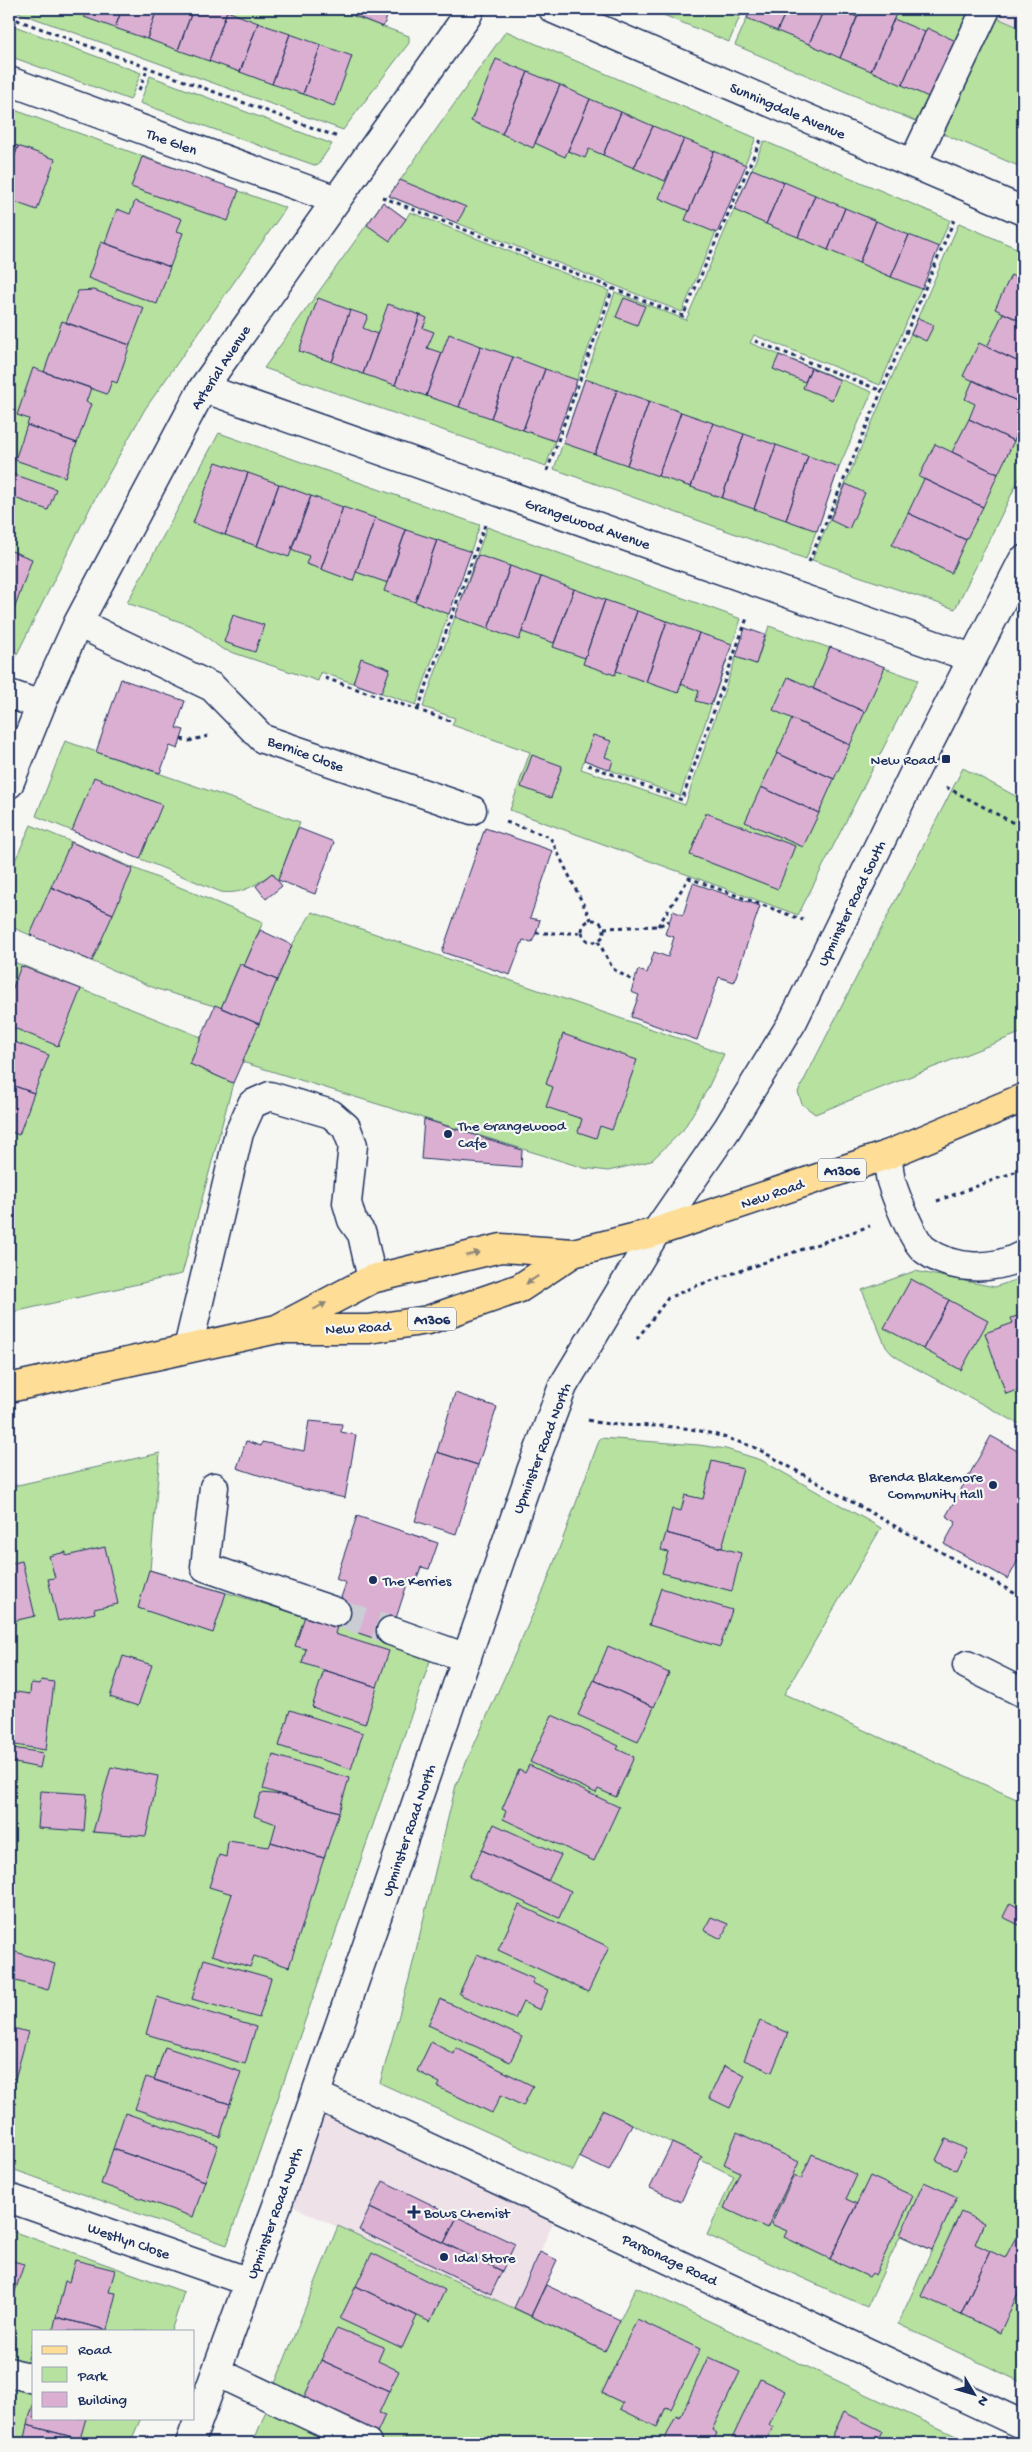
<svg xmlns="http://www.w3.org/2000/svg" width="1032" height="2452" font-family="'Gochi Hand',sans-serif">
  <rect width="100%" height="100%" fill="#f6f6f2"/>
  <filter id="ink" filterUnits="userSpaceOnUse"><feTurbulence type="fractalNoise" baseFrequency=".02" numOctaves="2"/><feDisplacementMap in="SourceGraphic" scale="10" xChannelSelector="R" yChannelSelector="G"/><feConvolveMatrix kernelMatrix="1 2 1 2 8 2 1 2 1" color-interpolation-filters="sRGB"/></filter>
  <g filter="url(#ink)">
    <path fill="#eee1e8" d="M999 9H1023V29L995 17Z
      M316 2095 560 2208 514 2308 279 2200Z"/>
    <path fill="#b6e19e" stroke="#68887e" d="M9 9H355L353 16 409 36V43L343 130Z
      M649 9H743L729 42Z
      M751 9H975L922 124 735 45Z
      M995 17 1023 29V168L939 132Z
      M9 24 141 73 130 100 9 56Z
      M506 31 756 138 682 312 389 196Z
      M150 76 332 144 317 166 140 103Z
      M9 108 286 208 145 409 93 502 13 662 9 661Z
      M764 141 950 220 880 385 754 335 750 343 872 392 839 467 806 559 554 469 615 292 686 320Z
      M383 202 406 219 410 212 609 291 546 466 264 368Z
      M959 223 1023 251V471L955 609 812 560Z
      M219 433 480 525 416 705 321 672 318 681 222 649 192 626 127 603Z
      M487 527 741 619 680 796 584 760 581 769 685 805 736 657 756 664 769 626 918 680 798 915 510 810 530 752 452 725 455 718 423 707Z
      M65 741 300 822 278 880 272 873C256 885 242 895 221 892L36 816Z
      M963 768 1023 800V1032L815 1114 802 1104 798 1092Z
      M31 825 263 922 244 966 240 964 221 1008 157 989 9 926V874Z
      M312 912 724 1054 707 1090 683 1130 651 1161 608 1171 584 1168 242 1062 292 945Z
      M9 960 201 1037 190 1064 233 1083 182 1274 9 1313Z
      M915 1271 995 1287 1023 1277V1426L904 1362 892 1354 886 1347 862 1290Z
      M600 1438 699 1445 726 1449 761 1460 881 1528 784 1694 1023 1802V2383L898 2324 932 2250 900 2236 867 2307 707 2235 734 2176 701 2160 702 2157 602 2110 573 2171 380 2083 409 1979 456 1785 545 1587Z
      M160 1453 150 1570 332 1624 431 1658 227 2245 9 2168V1487Z
      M338 2226 605 2351 636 2287 971 2443H384L272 2391Z
      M9 2230 184 2292 171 2331H34V2371L9 2364Z
      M9 2381 34 2387V2418H141L130 2443H9Z
      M269 2403 356 2443H253Z"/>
    <path fill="#dbafd2" stroke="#1b2f5e" d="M86 9H122L115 28 84 17Z
      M122 9H157L147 39 115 28Z
      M157 9H193L178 50 147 39Z
      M193 9H219L227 11 209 61 178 50Z
      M355 9H390L383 27 353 15Z
      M722 9H743L740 16Z
      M751 9H787L777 31 747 18Z
      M787 9H824L809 44 777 31Z
      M824 9H838L857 17 840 58 809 44Z
      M861 9H883L896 14 871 71 840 58Z
      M227 11 258 23 240 72 209 61Z
      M894 19 925 32 902 85 871 71Z
      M258 23 290 34 272 84 240 72Z
      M927 28 958 42 933 99 902 85Z
      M290 34 321 45 303 94 272 84Z
      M321 45 352 56 334 106 303 94Z
      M496 59 528 72 502 134 471 121Z
      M528 72 560 85 533 148 502 134Z
      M560 85 590 99 565 157 535 143Z
      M590 99 621 112 603 155 589 149 585 158 568 151Z
      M621 112 653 126 634 168 603 155Z
      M653 126 684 139 665 181 634 168Z
      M684 139 714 151 689 211 659 198Z
      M9 143 18 146 9 173Z
      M18 146 55 159 37 210 9 200V173Z
      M714 151 746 165 717 233 685 220Z
      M142 157 239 190 228 221 131 187Z
      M752 169 784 182 766 224 734 210Z
      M400 180 466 207 457 223 389 196Z
      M784 182 815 195 798 237 766 224Z
      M815 195 845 208 828 250 798 237Z
      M135 201 182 219 177 231 183 233 170 267 105 243 117 209 130 214Z
      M383 202 406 219 390 241 367 225Z
      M845 208 876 221 859 263 828 250Z
      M876 221 909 235 891 277 859 263Z
      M909 235 939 247 922 289 891 277Z
      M101 242 170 267 157 304 88 278Z
      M1011 275 1023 281V322L995 309Z
      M94 290 144 308 130 345 66 323 78 291Z
      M318 298 350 310 332 362 299 351Z
      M624 298 645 306 637 325 616 317Z
      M388 304 420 315 395 385 363 374Z
      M350 310 368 316 363 328 377 334 363 374 332 362Z
      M1003 313 1023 322V364L987 347Z
      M420 315 427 318 423 328 434 332 427 348 442 353 426 396 395 385Z
      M918 318 934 325 926 341 911 334Z
      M62 321 130 345 117 383 112 381 107 394 44 372Z
      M449 334 481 346 459 407 426 396Z
      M979 343 1023 364V404L963 376Z
      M481 346 513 357 491 418 459 407Z
      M779 355 811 368 805 382 773 369Z
      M513 357 545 369 523 430 491 418Z
      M33 368 91 388 86 402 91 404 77 443 27 425 29 419 17 415Z
      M811 368 840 380 832 400 803 388Z
      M545 369 577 380 555 441 523 430Z
      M585 379 617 390 595 454 563 443Z
      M973 380 1023 404V422L1014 441 969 419 975 404 965 399Z
      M617 390 649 401 627 465 595 454Z
      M649 401 681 412 658 476 627 465Z
      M681 412 713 423 691 487 658 476Z
      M969 419 1014 441 998 474 952 452Z
      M713 423 744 434 722 498 691 487Z
      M27 425 77 443 65 477 15 460Z
      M744 434 776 445 754 509 722 498Z
      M935 444 998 474 983 507 919 477Z
      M776 445 808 456 786 520 754 509Z
      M808 456 839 467 817 531 786 520Z
      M216 462 248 473 225 535 193 523Z
      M248 473 279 484 257 546 225 535Z
      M13 474 56 489 48 510 9 496V486Z
      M924 479 983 507 966 540 908 513Z
      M279 484 311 496 289 557 257 546Z
      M846 484 865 493 849 529 830 520Z
      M311 496 343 507 321 569 306 564 309 556 291 549Z
      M343 507 375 518 353 581 321 569Z
      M908 513 966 540 951 573 892 545Z
      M375 518 406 530 388 583 356 572Z
      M406 530 437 540 415 602 384 591Z
      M437 540 471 552 449 614 415 602Z
      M9 550 32 559 9 624Z
      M478 555 510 566 488 629 455 617Z
      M510 566 541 577 519 640 488 629Z
      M541 577 574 589 554 643 522 632Z
      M574 589 605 600 585 658 553 647Z
      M605 600 637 611 615 675 583 664Z
      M637 611 667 621 646 682 616 671Z
      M233 615 264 625 255 652 224 642Z
      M667 621 699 633 678 693 646 682Z
      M745 628 765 635 756 664 736 657Z
      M699 633 732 644 711 705 696 701 699 691 681 684Z
      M830 647 885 667 865 712 813 689Z
      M361 658 390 669 381 693 353 683Z
      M788 677 865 712 850 745 773 710Z
      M121 679 185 701 176 728 184 730 181 739 178 749 170 746 160 773 96 752Z
      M792 719 850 745 834 779 777 753Z
      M593 735 611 741 605 757 613 760 610 770 584 760Z
      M777 753 834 779 819 813 761 787Z
      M532 755 562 766 551 798 521 787Z
      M94 777 162 805 140 859 72 831Z
      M761 787 819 813 803 847 745 822Z
      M706 813 795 846 778 889 690 855Z
      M298 828 334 842 315 894 278 880Z
      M485 828 553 851 530 918 540 920 536 933 532 942 523 940 510 975 442 952Z
      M71 842 133 869 113 914 51 887Z
      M272 873 282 886 266 899 256 886Z
      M693 883 760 906 734 982 719 977 697 1040 631 1017 639 995 631 992 638 970 647 973 654 952 668 957 674 937 665 934 673 911 683 915Z
      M51 887 113 914 92 961 30 935Z
      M260 930 292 945 277 980 244 966Z
      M240 964 277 980 259 1024 221 1008Z
      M21 966 81 989 58 1046 9 1026V998Z
      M215 1005 259 1024 233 1083 190 1064Z
      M563 1034 637 1060 612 1130 600 1126 596 1138 578 1132 582 1119 546 1107 553 1087 546 1084Z
      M9 1040 49 1055 34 1093 9 1084Z
      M9 1084 34 1093 19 1135 9 1131Z
      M424 1119 522 1150 521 1167 421 1159Z
      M911 1279 949 1300 923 1349 884 1328Z
      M949 1300 988 1321 961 1370 923 1349Z
      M1023 1314V1388L1006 1394 985 1333 1013 1323 1011 1318Z
      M455 1393 497 1407 478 1465 437 1452Z
      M309 1421 342 1424 341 1432 356 1435 345 1498 295 1487 237 1468 246 1441 261 1446 262 1442 304 1451Z
      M991 1436 1023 1454V1551L1008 1579 944 1544 956 1522 946 1516Z
      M437 1452 478 1465 456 1534 415 1521Z
      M712 1461 743 1469 722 1548 666 1533 672 1509 681 1511 685 1495 703 1499Z
      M357 1516 438 1543 429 1569 421 1567 416 1581 409 1578 388 1643 332 1624 346 1583 336 1579Z
      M666 1533 741 1553 732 1591 662 1573 668 1552 661 1550Z
      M105 1547 118 1604 94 1609 95 1613 58 1621 48 1579 55 1578 49 1556 66 1552V1556Z
      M22 1561 35 1616 9 1622V1564Z
      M149 1570 226 1593 213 1633 138 1608Z
      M661 1588 732 1610 720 1647 649 1625Z
      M305 1616 337 1626 335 1634 389 1651 377 1687 302 1663 306 1649 295 1646Z
      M608 1646 669 1673 654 1707 594 1680Z
      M123 1656 152 1665 138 1706 110 1697Z
      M324 1670 377 1687 365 1724 312 1707Z
      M41 1680 54 1682 46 1750 9 1744V1691L30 1694 31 1683 40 1684Z
      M594 1680 654 1707 638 1742 578 1715Z
      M290 1710 363 1733 351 1769 279 1746Z
      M552 1715 619 1746 617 1749 634 1757 616 1797 598 1789 596 1793 530 1762Z
      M13 1748 43 1753 40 1768 10 1762Z
      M273 1755 349 1778 339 1812 263 1789Z
      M529 1765 619 1807 594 1861 503 1819 506 1811 502 1809 519 1770 525 1773Z
      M111 1767 158 1776 146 1836 93 1832Z
      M41 1791 87 1794 84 1831 38 1828Z
      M261 1793 284 1795 339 1812 324 1858 271 1842 276 1824 254 1816Z
      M494 1824 561 1855 548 1881 482 1850Z
      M228 1841 269 1847 271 1842 324 1858 289 1967 254 1956 250 1967 212 1955 232 1894 209 1887 219 1855 226 1857Z
      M482 1850 571 1891 559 1918 469 1877Z
      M1010 1903 1023 1910V1917L1019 1925 1003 1917Z
      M519 1905 609 1947 588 1992 498 1950Z
      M711 1917 728 1924 721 1939 704 1930Z
      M9 1950 55 1964 48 1990 9 1979Z
      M477 1954 534 1979 532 1983 548 1990 540 2010 523 2002 515 2019 459 1994Z
      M204 1959 271 1978 259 2018 192 1999Z
      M157 1997 256 2027 245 2064 146 2034Z
      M440 1999 522 2037 510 2062 428 2025Z
      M760 2021 788 2033 772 2072 744 2060Z
      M9 2027 28 2032 15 2079 9 2078Z
      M431 2042 454 2054 456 2048 533 2086 523 2106 501 2095 492 2113 438 2087 440 2083 417 2071Z
      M165 2047 241 2072 230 2104 154 2080Z
      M724 2066 745 2075 730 2108 709 2098Z
      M146 2077 230 2104 220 2137 135 2109Z
      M602 2110 632 2124 609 2171 579 2157Z
      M125 2113 218 2145 205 2181 113 2149Z
      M737 2132 799 2162 767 2228 724 2208 740 2172 724 2164Z
      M946 2139 966 2149 956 2170 936 2160Z
      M672 2143 702 2157 681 2202 650 2188Z
      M113 2149 205 2181 193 2217 101 2184Z
      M812 2154 857 2175 846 2199 857 2204 830 2259 784 2237 787 2231 771 2224 794 2175 801 2179Z
      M870 2176 913 2196 875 2275 872 2273 869 2277 830 2259Z
      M383 2181 457 2217 444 2243 370 2208Z
      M924 2182 957 2197 932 2250 900 2235Z
      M370 2208 502 2271 491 2294 359 2230Z
      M961 2212 984 2223 975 2244 990 2251 961 2314 921 2296Z
      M457 2217 515 2244 502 2271 444 2243Z
      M1016 2237 1023 2241V2282L1000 2333 961 2314 990 2251 1005 2258Z
      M540 2252 557 2260 531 2316 514 2308Z
      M372 2253 445 2290 430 2322 356 2286Z
      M9 2260 24 2264 11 2304H9Z
      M75 2260 115 2270 109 2292 116 2293 107 2330 56 2317 65 2281 69 2282Z
      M546 2285 620 2320 605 2351 531 2316Z
      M356 2286 417 2316 402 2348 340 2319Z
      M56 2317 107 2330V2331H53Z
      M637 2319 700 2349 671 2409 666 2407 657 2427 620 2409 623 2403 602 2393Z
      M337 2328 384 2347 378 2361 399 2371 389 2391 321 2360Z
      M34 2336V2361L28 2359Z
      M708 2357 740 2372 712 2430 717 2433 712 2443H663L676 2416 680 2418Z
      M321 2360 389 2391 379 2413 385 2415 374 2439 301 2404Z
      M760 2379 785 2391 769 2425 773 2427 765 2443H730Z
      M34 2402V2418H86L80 2439 27 2425Z
      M844 2412 882 2431 876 2443H829Z
      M27 2425 80 2439 79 2443H9V2438L23 2442Z"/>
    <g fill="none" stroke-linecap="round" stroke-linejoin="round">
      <path stroke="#caced4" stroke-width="28" stroke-dasharray="28 14" stroke-linecap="butt" d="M336 1612 391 1631"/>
      <defs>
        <path id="minor" d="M553 9 1023 211
          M9 81 336 200
          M913 163 986 9
          M203 388 972 658
          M78 623 212 687 263 739 472 810
          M9 694 41 705
          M9 784 41 705 78 623 203 388 467 16 470 9
          M887 1155C889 1164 889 1173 891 1181 896 1197 913 1241 925 1250 953 1271 994 1271 1023 1255
          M188 1348 239 1133 252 1104 270 1096 331 1114 346 1127 353 1145 347 1203 352 1220 362 1234 372 1279
          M214 1487 205 1567 336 1612
          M391 1631 467 1658
          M967 1665 1023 1693
          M316 2095 1023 2425
          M9 2198 249 2282
          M9 2372 34 2379
          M217 2372 367 2443
          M190 2443 279 2200 531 1471 563 1386 656 1232 727 1129 793 1021 915 771 1023 560"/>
        <path id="major" d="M277 1329 372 1279 501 1248 573 1253 656 1232 887 1155 1023 1098
          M9 1388 277 1329H369L428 1320 520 1288 573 1253"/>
      </defs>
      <use href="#minor" stroke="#1b2f5e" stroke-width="31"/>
      <use href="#major" stroke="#1b2f5e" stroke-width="31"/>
      <path stroke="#1b2f5e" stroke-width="3" stroke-dasharray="4 4" stroke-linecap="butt" d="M9 17 338 137
        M139 90 148 68
        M382 197 683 316 762 137
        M755 341 882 391
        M547 471 613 288
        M809 562 954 220
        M325 678 450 721
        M418 709 485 525
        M181 739 189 741 208 736
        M588 765 682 800 747 618
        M946 787 1023 828
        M506 822 550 837 591 920
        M582 931a11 11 0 1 1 22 0a11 11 0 1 1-22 0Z
        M658 926 689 878 803 920
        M604 928 658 926 669 921
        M536 933H582
        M598 941 613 969 635 982
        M937 1201 1023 1169
        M637 1339 668 1298 693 1287 870 1226
        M588 1420C616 1428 644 1424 673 1427 702 1429 728 1438 756 1448L1023 1598"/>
      <use href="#minor" stroke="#f6f6f2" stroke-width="28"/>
      <use href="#major" stroke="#fedd96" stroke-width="28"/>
    </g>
    <defs><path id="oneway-solid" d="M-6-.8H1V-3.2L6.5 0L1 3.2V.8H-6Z" transform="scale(1.25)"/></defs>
    <g fill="#8c867a">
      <use href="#oneway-solid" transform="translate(473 1254) rotate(-14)"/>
      <use href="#oneway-solid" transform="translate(532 1280) rotate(147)"/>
      <use href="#oneway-solid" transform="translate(320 1306) rotate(-28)"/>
    </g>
  </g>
  <g fill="#1b2f5e" stroke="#f6f6f2" stroke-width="2">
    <rect x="941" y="754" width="10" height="10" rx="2.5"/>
    <circle cx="448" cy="1134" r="5"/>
    <circle cx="993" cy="1485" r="5"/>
    <circle cx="373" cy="1580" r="5"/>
    <path d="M411.5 2204.5h5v5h5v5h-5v5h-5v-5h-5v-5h5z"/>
    <circle cx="444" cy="2257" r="5"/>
  </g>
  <g text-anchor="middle" stroke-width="4.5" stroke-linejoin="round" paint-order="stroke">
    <g fill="#f6f6f2" stroke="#5d6b8a" stroke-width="1">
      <rect x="818" y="1158.5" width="48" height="23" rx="4"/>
      <rect x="408" y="1307.5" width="48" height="23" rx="4"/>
    </g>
    <g font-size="14" font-weight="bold" fill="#1b2f5e">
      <text x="842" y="1175">A1306</text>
      <text x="432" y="1324">A1306</text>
    </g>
    <g font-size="15" fill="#1b2f5e" stroke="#f6f6f2">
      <text transform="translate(788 110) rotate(23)" y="5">Sunningdale Avenue</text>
      <text transform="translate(172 141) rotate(20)" y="5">The Glen</text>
      <text transform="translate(220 367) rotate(-57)" y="5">Arterial Avenue</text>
      <text transform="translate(588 523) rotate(19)" y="5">Grangewood Avenue</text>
      <text transform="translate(306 753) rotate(20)" y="5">Bernice Close</text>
      <text transform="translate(851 903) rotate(-64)" y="5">Upminster Road South</text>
      <text transform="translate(772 1193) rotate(-19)" y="5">New Road</text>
      <text transform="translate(358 1327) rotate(-3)" y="5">New Road</text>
      <text transform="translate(541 1448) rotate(-69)" y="5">Upminster Road North</text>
      <text transform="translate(408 1830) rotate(-71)" y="5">Upminster Road North</text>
      <text transform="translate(274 2213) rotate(-70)" y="5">Upminster Road North</text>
      <text transform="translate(129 2240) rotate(19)" y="5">Westlyn Close</text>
      <text transform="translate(670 2259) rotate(25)" y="5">Parsonage Road</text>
    </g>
    <g font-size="15" fill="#1b2f5e" stroke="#f6f6f2" text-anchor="start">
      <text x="936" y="764" text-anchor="end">New Road</text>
      <text x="458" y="1130">The Grangewood<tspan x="458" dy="17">Cafe</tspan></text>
      <text x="983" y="1481" text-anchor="end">Brenda Blakemore<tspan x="983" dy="17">Community Hall</tspan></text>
      <text x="383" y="1585">The Kerries</text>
      <text x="424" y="2217">Bows Chemist</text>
      <text x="454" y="2262">Idal Store</text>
    </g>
  </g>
  <rect width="1032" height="2452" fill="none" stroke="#f6f6f2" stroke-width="30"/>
  <rect x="15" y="15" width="1002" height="2422" fill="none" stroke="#1b2f5e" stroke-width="2" filter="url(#ink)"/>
  <rect x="32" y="2330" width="162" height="90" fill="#f6f6f2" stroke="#9ea6b7"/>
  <rect x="42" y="2346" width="25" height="8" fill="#fedd96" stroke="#9ea6b7"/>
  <text x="78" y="2354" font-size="15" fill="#1b2f5e">Road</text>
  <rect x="42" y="2367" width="25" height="15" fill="#b6e19e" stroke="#9ea6b7"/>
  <text x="78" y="2380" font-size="15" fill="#1b2f5e">Park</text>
  <rect x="42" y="2392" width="25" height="15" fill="#dbafd2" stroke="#9ea6b7"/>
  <text x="78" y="2404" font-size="15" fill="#1b2f5e">Building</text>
  <g transform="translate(974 2394) rotate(128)" stroke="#f6f6f2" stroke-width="4" paint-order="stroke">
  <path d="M0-4L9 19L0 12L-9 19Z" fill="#1b2f5e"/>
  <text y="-8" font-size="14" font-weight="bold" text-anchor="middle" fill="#1b2f5e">N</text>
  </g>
</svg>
